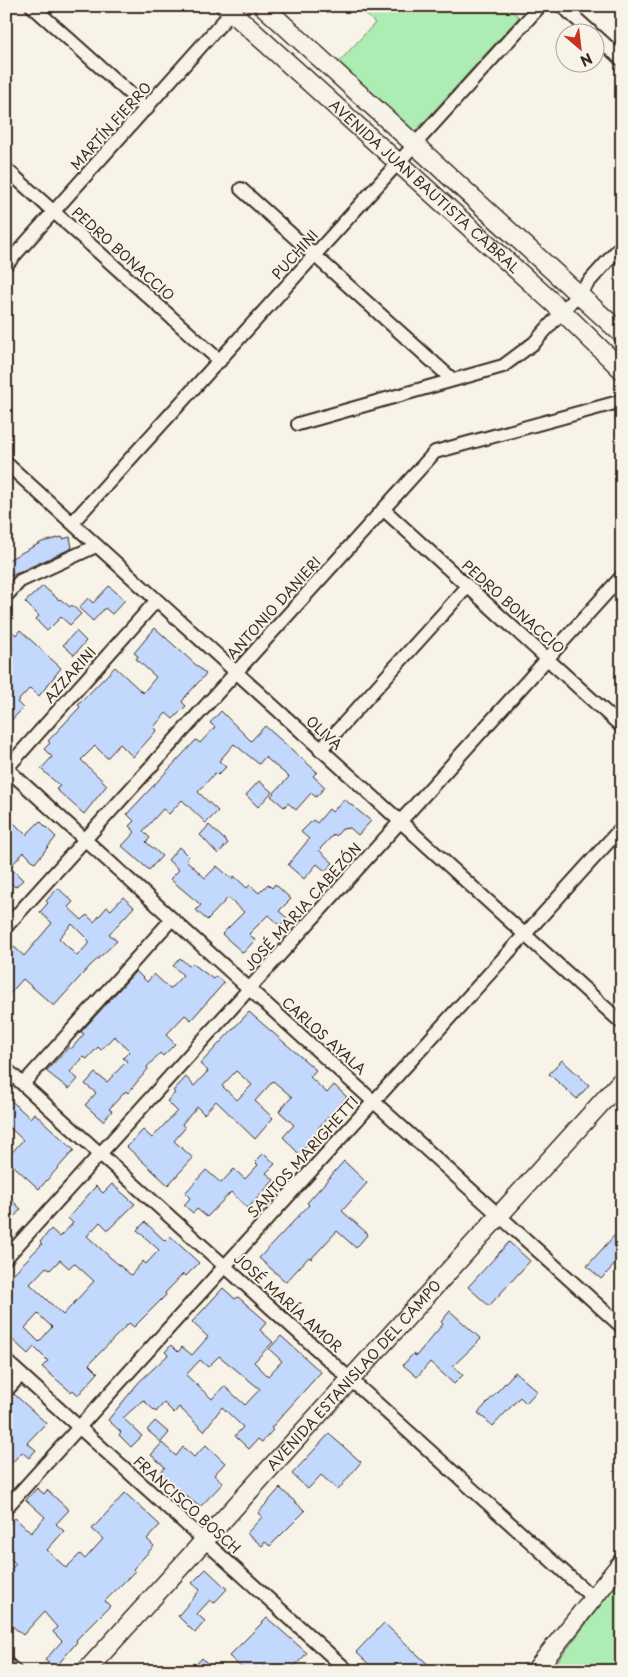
<svg xmlns="http://www.w3.org/2000/svg" width="628" height="1677" font-family="'Playpen Sans',sans-serif">
  <rect width="100%" height="100%" fill="#f7f3e8"/>
  <filter id="ink" filterUnits="userSpaceOnUse"><feTurbulence type="fractalNoise" baseFrequency=".02" numOctaves="2"/><feDisplacementMap in="SourceGraphic" scale="10" xChannelSelector="R" yChannelSelector="G"/><feConvolveMatrix kernelMatrix="1 2 1 2 8 2 1 2 1" color-interpolation-filters="sRGB"/></filter>
  <g filter="url(#ink)">
    <path fill="#adecb3" stroke="#748b68" d="M357 6H507L519 17 414 133 337 64 375 23Z
      M622 1577V1663L615 1671H550Z"/>
    <path fill="#c3d8fd" stroke="#3b2a1e" fill-rule="evenodd" d="M62 537 63 539 70 537 72 548 6 578V561L42 542Z
      M43 586 59 600 60 599 70 607 72 605 81 614 70 625 61 617 47 631 39 623 36 619 39 616 25 602Z
      M109 586 125 600 112 614 105 608 93 621 79 608 88 598 93 603Z
      M6 626 16 635 20 630 61 668 39 696 30 688 17 702 23 708 6 726Z
      M155 628 206 674 186 696 182 702 186 706 173 719 166 713 154 727 157 730 133 757 120 744 107 758 95 746 81 760 107 785 84 814 56 789 60 786 41 769 52 757 44 749 50 743 48 741 80 707 78 705 115 667 143 693 156 677 136 659 138 656 134 653Z
      M76 631 86 641 74 655 63 645Z
      M221 711 251 741 265 726 317 772 313 776 325 787 316 797 311 793 296 810 288 803 284 807 271 796 289 777 265 757 259 764 234 744 219 761 226 767 218 775 215 773 198 792 218 811 206 823 182 800 169 814 163 809 143 831 150 838 146 842 162 856 149 870 122 846 135 832 129 826 134 821 127 814 196 740 200 743 215 727 210 723Z
      M259 781 272 792 258 807 246 795Z
      M344 799 371 821 358 835 350 828 342 829 336 836 334 834 319 850 333 863 325 871 317 864 304 879 288 865 309 839 301 832 313 820 317 823 329 809 332 812Z
      M6 815 26 835 40 821 56 837 35 863 24 852 10 867 23 880 15 887 6 878Z
      M209 825 228 843 218 854 200 835Z
      M179 847 189 857 186 860 205 878 217 866 232 879 234 876 247 888 250 885 259 893 268 884 272 888 275 884 291 899 279 911 287 918 280 926 268 915 249 934 255 940 243 953 222 934 244 912 228 898 207 920 196 910 201 905 170 879 179 870 168 860Z
      M58 888 73 902 68 907 82 920 87 915 94 922 107 907 111 910 123 897 134 907 109 934 117 941 89 967 54 1006 23 979 6 998V950L11 944 24 956 52 923 40 912 48 903 46 901ZM72 924 90 942 77 956 59 938Z
      M180 958 189 966 192 963 213 979 216 976 224 983 191 1020 185 1015 166 1035 175 1044 163 1056 160 1053 147 1067 148 1069 137 1082 128 1093 126 1091 109 1109 112 1111 103 1121 85 1105 96 1093 85 1084 95 1073 107 1082 127 1061 123 1058 130 1051 114 1036 101 1050 98 1047 87 1059 84 1057 70 1072 78 1079 69 1089 46 1071 69 1047 71 1049 84 1034 81 1032 136 971 147 982 154 974 170 989 183 975 173 966Z
      M249 1012 316 1070 310 1077 327 1093 334 1085 347 1097 318 1128 321 1130 299 1154 283 1137 294 1125 279 1111 292 1097 273 1081 255 1101 273 1118 255 1139 216 1101 204 1114 197 1107 182 1124 185 1128 174 1141 193 1158 168 1185 127 1147 143 1130 152 1138 177 1111 167 1101 175 1093 173 1091 186 1077 194 1086 208 1071 200 1064ZM236 1071 252 1085 237 1100 222 1086Z
      M562 1060 589 1085 577 1099 549 1074Z
      M6 1096 30 1118 34 1113 74 1150 39 1189 6 1159 23 1140 6 1124Z
      M264 1153 275 1164 266 1173 274 1180 248 1208 231 1192 207 1217 197 1209 193 1213 184 1205 190 1198 185 1193 206 1170 221 1183 234 1169 245 1179 258 1165 255 1162Z
      M344 1161 367 1183 342 1211 368 1234 356 1248 337 1231 311 1259 309 1257 286 1282 259 1258 309 1205 307 1203Z
      M112 1184 135 1204 108 1230 100 1222 87 1236 112 1259 131 1275 143 1261 146 1264 159 1250 137 1230 145 1222 165 1241 170 1236 199 1263 186 1276 183 1274 165 1293 166 1295 134 1327 129 1323 89 1364 98 1373 78 1395 73 1390 71 1392 42 1367 48 1361 34 1347 28 1354 6 1334V1272L11 1276 42 1244 40 1242 51 1229 60 1237 73 1223 68 1218 96 1186 103 1193ZM60 1260 69 1268 74 1263 94 1281 63 1315 30 1284 46 1267 50 1270ZM38 1314 52 1327 39 1342 25 1328Z
      M6 1195 21 1209 13 1218 6 1212Z
      M622 1227V1257L601 1279 587 1266Z
      M509 1242 530 1261 489 1306 468 1287Z
      M223 1288 235 1299 238 1297 267 1322 260 1330 273 1342 254 1362 268 1376 282 1361 269 1349 281 1336 321 1372 271 1428 273 1430 262 1442 258 1439 249 1449 235 1436 243 1427 222 1407 204 1431 179 1407 174 1413 164 1403 156 1412 143 1400 123 1418 142 1436 131 1447 119 1435 121 1432 108 1420 139 1382 168 1355 165 1352 171 1345 178 1352 182 1347 192 1355 208 1337 192 1322ZM219 1356 260 1389 245 1405 224 1386 212 1399 186 1375 200 1360 208 1367Z
      M450 1311 481 1339 453 1366 463 1375 454 1384 430 1362 417 1377 403 1365 413 1354 416 1356 431 1338 443 1324 441 1322Z
      M515 1372 537 1391 526 1403 520 1397 493 1426 478 1413Z
      M14 1394 46 1423 27 1443 36 1450 29 1458 22 1452 6 1469V1446L11 1440 6 1436V1399Z
      M155 1421 169 1433 161 1442 147 1430Z
      M329 1434 361 1462 338 1490 321 1475 308 1489 292 1474Z
      M162 1443 176 1456 183 1447 194 1457 206 1445 225 1463 214 1475 223 1483 200 1507 159 1474 165 1467 151 1455Z
      M37 1488 44 1494 47 1490 69 1510 56 1524 64 1531 47 1550 66 1568 80 1554 85 1559 103 1539 92 1529 125 1493 160 1525 147 1539 154 1546 133 1569 135 1571 105 1601 110 1606 76 1640 77 1642 55 1668 45 1660 62 1641 53 1632 57 1627 44 1612 23 1635 11 1625 6 1630V1574L16 1564 6 1555V1527L15 1518 31 1533 45 1517 26 1500Z
      M280 1488 305 1511 270 1546 265 1542 262 1546 247 1533 262 1517 258 1513Z
      M206 1569 227 1589 214 1603 210 1600 197 1614 205 1621 195 1633 178 1616 200 1590 192 1583Z
      M267 1618 307 1653 290 1671H270L264 1665 259 1671H245L229 1656Z
      M384 1623 435 1671H376L356 1652Z
      M202 1658 215 1671H190Z"/>
    <g fill="none" stroke-linecap="round" stroke-linejoin="round">
      <defs>
        <path id="street" d="M32 6 147 109
          M562 6 591 32
          M596 36 622 60
          M6 169 220 361
          M241 189 453 380
          M6 265 236 7
          M298 424 503 366 534 343 622 245
          M6 463 622 1023
          M383 509 622 727
          M72 523 540 6
          M6 596 20 581 96 546
          M320 750 468 586
          M6 768 622 1327
          M7 768 156 601
          M6 927 435 452 622 401
          M6 1069 594 1599
          M23 1084 172 919
          M6 1258 622 576
          M6 1361 348 1671
          M6 1391 21 1375
          M6 1508 622 827
          M6 1663 15 1671"/>
        <g id="secondary">
          <path id="s1" d="M225 6 562 311 622 370"/>
          <path d="M263 6 622 334"/>
          <path id="s2" d="M86 1671 622 1080"/>
          <path d="M535 1671 622 1562"/>
        </g>
      </defs>
      <use href="#street" stroke="#3b2a1e" stroke-width="16"/>
      <use href="#secondary" stroke="#3b2a1e" stroke-width="21"/>
      <use href="#street" stroke="#f7f3e8" stroke-width="12"/>
      <use href="#secondary" stroke="#f7f3e8" stroke-width="18"/>
    </g>
  </g>
  <g text-anchor="middle" stroke-width="4" stroke-linejoin="round" paint-order="stroke">
    <g font-size="14" fill="#3b2a1e" stroke="#f7f3e8">
      <text transform="translate(111 126) rotate(-48)" y="5">MARTÍN FIERRO</text>
      <text dy="5" stroke="none"><textPath href="#s1" startOffset="269">AVENIDA JUAN BAUTISTA CABRAL</textPath></text>
      <text transform="translate(123 254) rotate(42)" y="5">PEDRO BONACCIO</text>
      <text transform="translate(295 255) rotate(-48)" y="5">PUCHINI</text>
      <text transform="translate(513 607) rotate(42)" y="5">PEDRO BONACCIO</text>
      <text transform="translate(274 608) rotate(-48)" y="5">ANTONIO DANIERI</text>
      <text transform="translate(70 675) rotate(-48)" y="5">AZZARINI</text>
      <text transform="translate(324 733) rotate(42)" y="5">OLIVA</text>
      <text transform="translate(303 907) rotate(-48)" y="5">JOSÉ MARIA CABEZÓN</text>
      <text transform="translate(324 1036) rotate(42)" y="5">CARLOS AYALA</text>
      <text transform="translate(303 1157) rotate(-48)" y="5">SANTOS MARIGHETTI</text>
      <text transform="translate(288 1303) rotate(42)" y="5">JOSÉ MARÍA AMOR</text>
      <text dy="5" stroke="none"><textPath href="#s2" startOffset="399">AVENIDA ESTANISLAO DEL CAMPO</textPath></text>
      <text transform="translate(187 1505) rotate(42)" y="5">FRANCISCO BOSCH</text>
    </g>
  </g>
  <rect width="628" height="1677" fill="none" stroke="#f7f3e8" stroke-width="25"/>
  <rect x="12" y="12" width="603" height="1652" fill="none" stroke="#3b2a1e" stroke-width="2" filter="url(#ink)"/>
  <g transform="translate(580 48) rotate(152)"><circle r="24" fill="#f7f3e8" stroke="#aca397"/>
  <path d="M0-4L9 19L0 12L-9 19Z" fill="#c8321e"/>
  <text y="-8" font-size="14" font-weight="bold" text-anchor="middle" fill="#3b2a1e">N</text>
  </g>
</svg>
